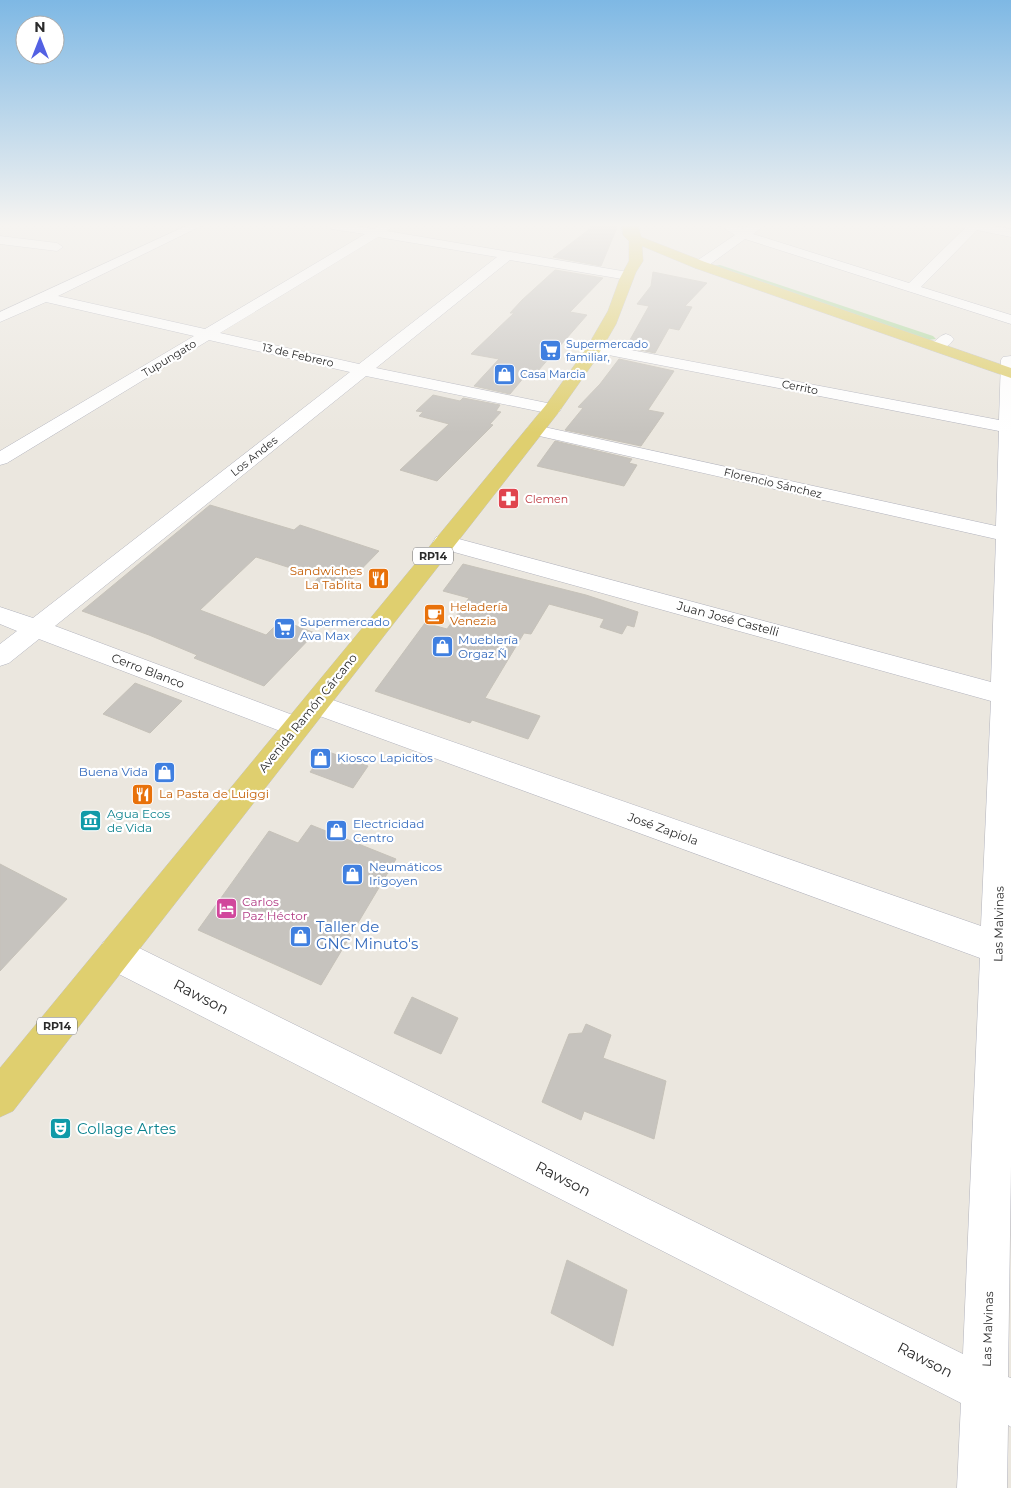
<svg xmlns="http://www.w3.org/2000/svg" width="1011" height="1488" font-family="Montserrat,sans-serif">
  <rect width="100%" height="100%" fill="#ebe7df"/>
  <path fill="#b0daa2" d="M720 265 933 336 936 339 928 340 713 266Z"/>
  <path fill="#c6c3be" stroke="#c6c2b9" d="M595 225H618L601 266 553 257Z
    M555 270 603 278 570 312 587 315 537 372 530 370 510 394 474 386 499 359 471 354 514 313H510L522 300Z
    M653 272 707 283 685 306 692 307 679 330 669 328 655 353 626 347 649 306 637 304 651 286Z
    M619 359 674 371 648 410 664 413 641 446 565 430 583 408 578 407 600 384Z
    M433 395 460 401 463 398 500 405 496 411 501 412 490 424 493 425 437 481 400 470 449 424 419 416 423 412 416 411Z
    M555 441 632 459 629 463 637 465 624 486 537 466Z
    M210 505 294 530 300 525 379 551 341 590 315 581 319 577 256 557 200 610 266 635 281 620 315 633 264 686 194 658 197 655 149 635 82 611Z
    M463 564 586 595 638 612 634 627 627 625 622 634 600 627 604 619 549 604 531 634 524 633 485 698 540 716 528 739 472 720 470 723 375 691 425 623 447 629 469 598 443 591Z
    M135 683 182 701 150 733 103 714Z
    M326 751 368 766 353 788 310 772Z
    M311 825 396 859 321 985 198 930 269 831 298 843Z
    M0 864 67 899 0 971Z
    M412 997 458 1018 441 1054 394 1033Z
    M586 1024 611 1035 603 1058 666 1081 654 1139 584 1111 581 1120 542 1102 569 1034 582 1033Z
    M567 1260 627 1290 613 1346 551 1313Z"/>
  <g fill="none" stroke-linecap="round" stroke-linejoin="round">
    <defs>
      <path id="minor" d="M188 225H203L58 296 205 329 365 234 331 229 325 225H350L374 229 381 225H395L387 231 628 272 635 276 628 280 510 260 376 368 552 404 558 405 561 409 558 413 552 414 366 376 55 626 306 720 309 727 306 734 296 737 39 639 9 663 0 666V644L17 631 0 624V607L33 618 350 372 209 340 7 463 0 465V451L194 336 46 302 0 322V312ZM378 237 497 257 359 364 220 333Z
        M719 225H734L743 229 750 225H761L760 229 753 234 909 283 965 228 962 225H986L1011 229V237L977 230 921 287 1011 315V324L745 239 705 268H695L693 265 695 262 735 235Z
        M0 236 57 243 63 247 57 251 0 244Z
        M946 334 951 336 954 339C948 347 941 352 931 349L929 346 941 336Z
        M594 343 999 420 1001 360 1003 357 1011 356V1166L1008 1377 1011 1378V1427L1008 1425 1007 1488H957L961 1403 103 966 98 954 103 942 115 938 127 942 963 1354 980 958 306 711 302 704 306 697 315 694 324 697 981 926 991 701 436 547 433 542 436 537 444 535 991 682 996 539 535 435 529 434 526 430 529 426 535 425 996 526 999 431 588 351 586 348Z"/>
      <path id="major" d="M622 225H638L641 237 705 262 1011 368V378L695 268 642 246 643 261 636 272 616 324 594 362 558 413 13 1111 0 1117V1068L546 405 586 349 608 311 620 278 629 261V241L623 235Z"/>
    </defs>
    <use href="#minor" stroke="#b2b3bd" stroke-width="1"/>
    <use href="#major" stroke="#c4c4c4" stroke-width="1"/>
    <use href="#minor" fill="#fff" fill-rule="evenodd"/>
    <use href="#major" fill="#dfcf6f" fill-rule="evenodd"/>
  </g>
  <linearGradient id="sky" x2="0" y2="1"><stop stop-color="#7eb8e4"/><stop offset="0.52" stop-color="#f6f4f1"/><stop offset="1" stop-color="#f6f4f1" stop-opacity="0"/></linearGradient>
  <rect width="1011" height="433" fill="url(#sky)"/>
  <defs>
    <symbol id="supermarket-square" viewBox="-11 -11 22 22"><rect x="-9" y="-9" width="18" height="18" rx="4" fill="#3f7fe0" stroke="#fff"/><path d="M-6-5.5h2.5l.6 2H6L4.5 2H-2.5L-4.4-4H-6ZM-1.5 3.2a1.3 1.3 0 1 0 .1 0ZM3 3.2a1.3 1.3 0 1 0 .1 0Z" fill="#fff"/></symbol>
    <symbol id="shop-square" viewBox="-11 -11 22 22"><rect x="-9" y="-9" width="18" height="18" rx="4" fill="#3f7fe0" stroke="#fff"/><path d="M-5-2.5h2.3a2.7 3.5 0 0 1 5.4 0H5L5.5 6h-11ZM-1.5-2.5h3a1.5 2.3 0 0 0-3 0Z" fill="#fff"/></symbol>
    <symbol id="pharmacy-square" viewBox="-11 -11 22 22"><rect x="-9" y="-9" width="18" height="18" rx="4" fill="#e0444e" stroke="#fff"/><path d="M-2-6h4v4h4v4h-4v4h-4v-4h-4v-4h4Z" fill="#fff"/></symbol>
    <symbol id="restaurant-square" viewBox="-11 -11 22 22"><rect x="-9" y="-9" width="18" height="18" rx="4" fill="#e8710a" stroke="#fff"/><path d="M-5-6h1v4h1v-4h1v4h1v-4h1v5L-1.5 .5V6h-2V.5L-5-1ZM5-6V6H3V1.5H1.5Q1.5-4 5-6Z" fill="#fff"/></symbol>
    <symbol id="cafe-square" viewBox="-11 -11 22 22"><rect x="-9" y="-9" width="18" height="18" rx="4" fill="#e8710a" stroke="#fff"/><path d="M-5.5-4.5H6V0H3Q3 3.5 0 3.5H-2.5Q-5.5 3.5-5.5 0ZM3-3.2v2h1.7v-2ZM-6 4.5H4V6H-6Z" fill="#fff"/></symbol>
    <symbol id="museum-square" viewBox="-11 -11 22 22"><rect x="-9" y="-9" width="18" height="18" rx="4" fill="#0f9aa8" stroke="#fff"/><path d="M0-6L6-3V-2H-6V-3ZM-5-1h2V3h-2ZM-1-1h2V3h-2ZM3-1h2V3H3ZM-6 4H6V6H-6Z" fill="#fff"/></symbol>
    <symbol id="hotel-square" viewBox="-11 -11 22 22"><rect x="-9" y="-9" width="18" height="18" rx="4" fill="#d1479c" stroke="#fff"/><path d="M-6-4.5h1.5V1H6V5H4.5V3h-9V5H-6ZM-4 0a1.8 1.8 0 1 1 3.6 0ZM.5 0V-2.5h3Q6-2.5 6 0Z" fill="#fff"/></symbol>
    <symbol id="theatre-square" viewBox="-11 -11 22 22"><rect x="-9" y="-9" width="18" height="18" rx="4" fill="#0f9aa8" stroke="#fff"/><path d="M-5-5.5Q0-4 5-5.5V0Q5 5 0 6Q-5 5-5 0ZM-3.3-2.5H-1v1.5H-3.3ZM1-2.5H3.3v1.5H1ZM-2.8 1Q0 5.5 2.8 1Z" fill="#fff"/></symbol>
  </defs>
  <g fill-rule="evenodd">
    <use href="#supermarket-square" x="538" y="338" width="25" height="25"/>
    <use href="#shop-square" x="492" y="362" width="25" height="25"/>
    <use href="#pharmacy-square" x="496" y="486" width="25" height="25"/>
    <use href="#restaurant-square" x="366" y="566" width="25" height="25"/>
    <use href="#cafe-square" x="422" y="602" width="25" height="25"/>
    <use href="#supermarket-square" x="272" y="616" width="25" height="25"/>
    <use href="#shop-square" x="430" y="634" width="25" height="25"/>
    <use href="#shop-square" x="308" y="746" width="25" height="25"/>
    <use href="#shop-square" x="152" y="760" width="25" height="25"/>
    <use href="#restaurant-square" x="130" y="782" width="25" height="25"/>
    <use href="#museum-square" x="78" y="808" width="25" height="25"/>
    <use href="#shop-square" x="324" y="818" width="25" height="25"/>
    <use href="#shop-square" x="340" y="862" width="25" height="25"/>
    <use href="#hotel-square" x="214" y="896" width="25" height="25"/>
    <use href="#shop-square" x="288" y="924" width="25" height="25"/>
    <use href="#theatre-square" x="48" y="1116" width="25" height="25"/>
  </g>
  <g text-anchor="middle" stroke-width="4.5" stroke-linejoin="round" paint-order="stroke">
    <g font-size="11" fill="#366cbe" stroke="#fff" text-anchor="start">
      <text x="566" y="348">Supermercado<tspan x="566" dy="13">familiar,</tspan></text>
      <text x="520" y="378">Casa Marcia</text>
    </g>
    <g font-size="11" fill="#2b2b2b" stroke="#fff">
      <text transform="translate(298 355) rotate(13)" y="4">13 de Febrero</text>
      <text transform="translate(169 358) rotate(-31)" y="4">Tupungato</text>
      <text transform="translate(800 387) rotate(11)" y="4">Cerrito</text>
      <text transform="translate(254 456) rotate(-39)" y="4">Los Andes</text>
      <text transform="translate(773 483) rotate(13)" y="4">Florencio Sánchez</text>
    </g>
    <g font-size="11" fill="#be3a42" stroke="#fff" text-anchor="start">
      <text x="525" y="503">Clemen</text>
    </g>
    <g fill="#fff" stroke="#6b6b6b" stroke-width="1">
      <rect x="413" y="547.5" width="40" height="17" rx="4"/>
      <rect x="37" y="1017.5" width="40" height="17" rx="4"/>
    </g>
    <g font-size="11" font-weight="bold" fill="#2b2b2b">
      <text x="433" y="560">RP14</text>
      <text x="57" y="1030">RP14</text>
    </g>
    <g font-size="12" fill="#c56008" stroke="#fff" text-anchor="start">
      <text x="362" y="575" text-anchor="end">Sandwiches<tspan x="362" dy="14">La Tablita</tspan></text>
      <text x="450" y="611">Heladería<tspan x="450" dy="14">Venezia</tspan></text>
      <text x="159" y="798">La Pasta de Luiggi</text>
    </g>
    <g font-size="12" fill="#2b2b2b" stroke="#fff">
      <text transform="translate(728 619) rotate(15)" y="4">Juan José Castelli</text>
      <text transform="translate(148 671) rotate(21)" y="4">Cerro Blanco</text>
      <text transform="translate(308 713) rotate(-51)" y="4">Avenida Ramón Cárcano</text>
      <text transform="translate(663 829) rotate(20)" y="4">José Zapiola</text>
      <text transform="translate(999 924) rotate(-89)" y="4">Las Malvinas</text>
      <text transform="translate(988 1329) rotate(-88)" y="4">Las Malvinas</text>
    </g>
    <g font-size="12" fill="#366cbe" stroke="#fff" text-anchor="start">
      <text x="300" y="626">Supermercado<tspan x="300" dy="14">Ava Max</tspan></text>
      <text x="458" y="644">Mueblería<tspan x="458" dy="14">Orgaz Ñ</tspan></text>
      <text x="337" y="762">Kiosco Lapicitos</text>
      <text x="148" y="776" text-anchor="end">Buena Vida</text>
      <text x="353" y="828">Electricidad<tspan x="353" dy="14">Centro</tspan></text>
      <text x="369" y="871">Neumáticos<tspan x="369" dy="14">Irigoyen</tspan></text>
    </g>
    <g font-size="12" fill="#0d838f" stroke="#fff" text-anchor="start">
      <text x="107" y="818">Agua Ecos<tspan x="107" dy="14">de Vida</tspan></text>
    </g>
    <g font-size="12" fill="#b23c85" stroke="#fff" text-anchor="start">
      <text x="242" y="906">Carlos<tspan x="242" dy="14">Paz Héctor</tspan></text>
    </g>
    <g font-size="15" fill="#366cbe" stroke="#fff" text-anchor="start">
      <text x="316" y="932">Taller de<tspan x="316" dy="17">GNC Minuto's</tspan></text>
    </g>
    <g font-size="15" fill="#2b2b2b" stroke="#fff">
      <text transform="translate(201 997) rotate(27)" y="5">Rawson</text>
      <text transform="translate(563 1179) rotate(27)" y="5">Rawson</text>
      <text transform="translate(925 1360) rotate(27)" y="5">Rawson</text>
    </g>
    <g font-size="15" fill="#0d838f" stroke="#fff" text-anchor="start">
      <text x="77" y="1134">Collage Artes</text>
    </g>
  </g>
  <g transform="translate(40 40)"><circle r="24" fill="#ffffff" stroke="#aaaaaa"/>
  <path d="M0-4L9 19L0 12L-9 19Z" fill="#5361e3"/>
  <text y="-8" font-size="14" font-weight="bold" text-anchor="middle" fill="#2b2b2b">N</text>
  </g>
</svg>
